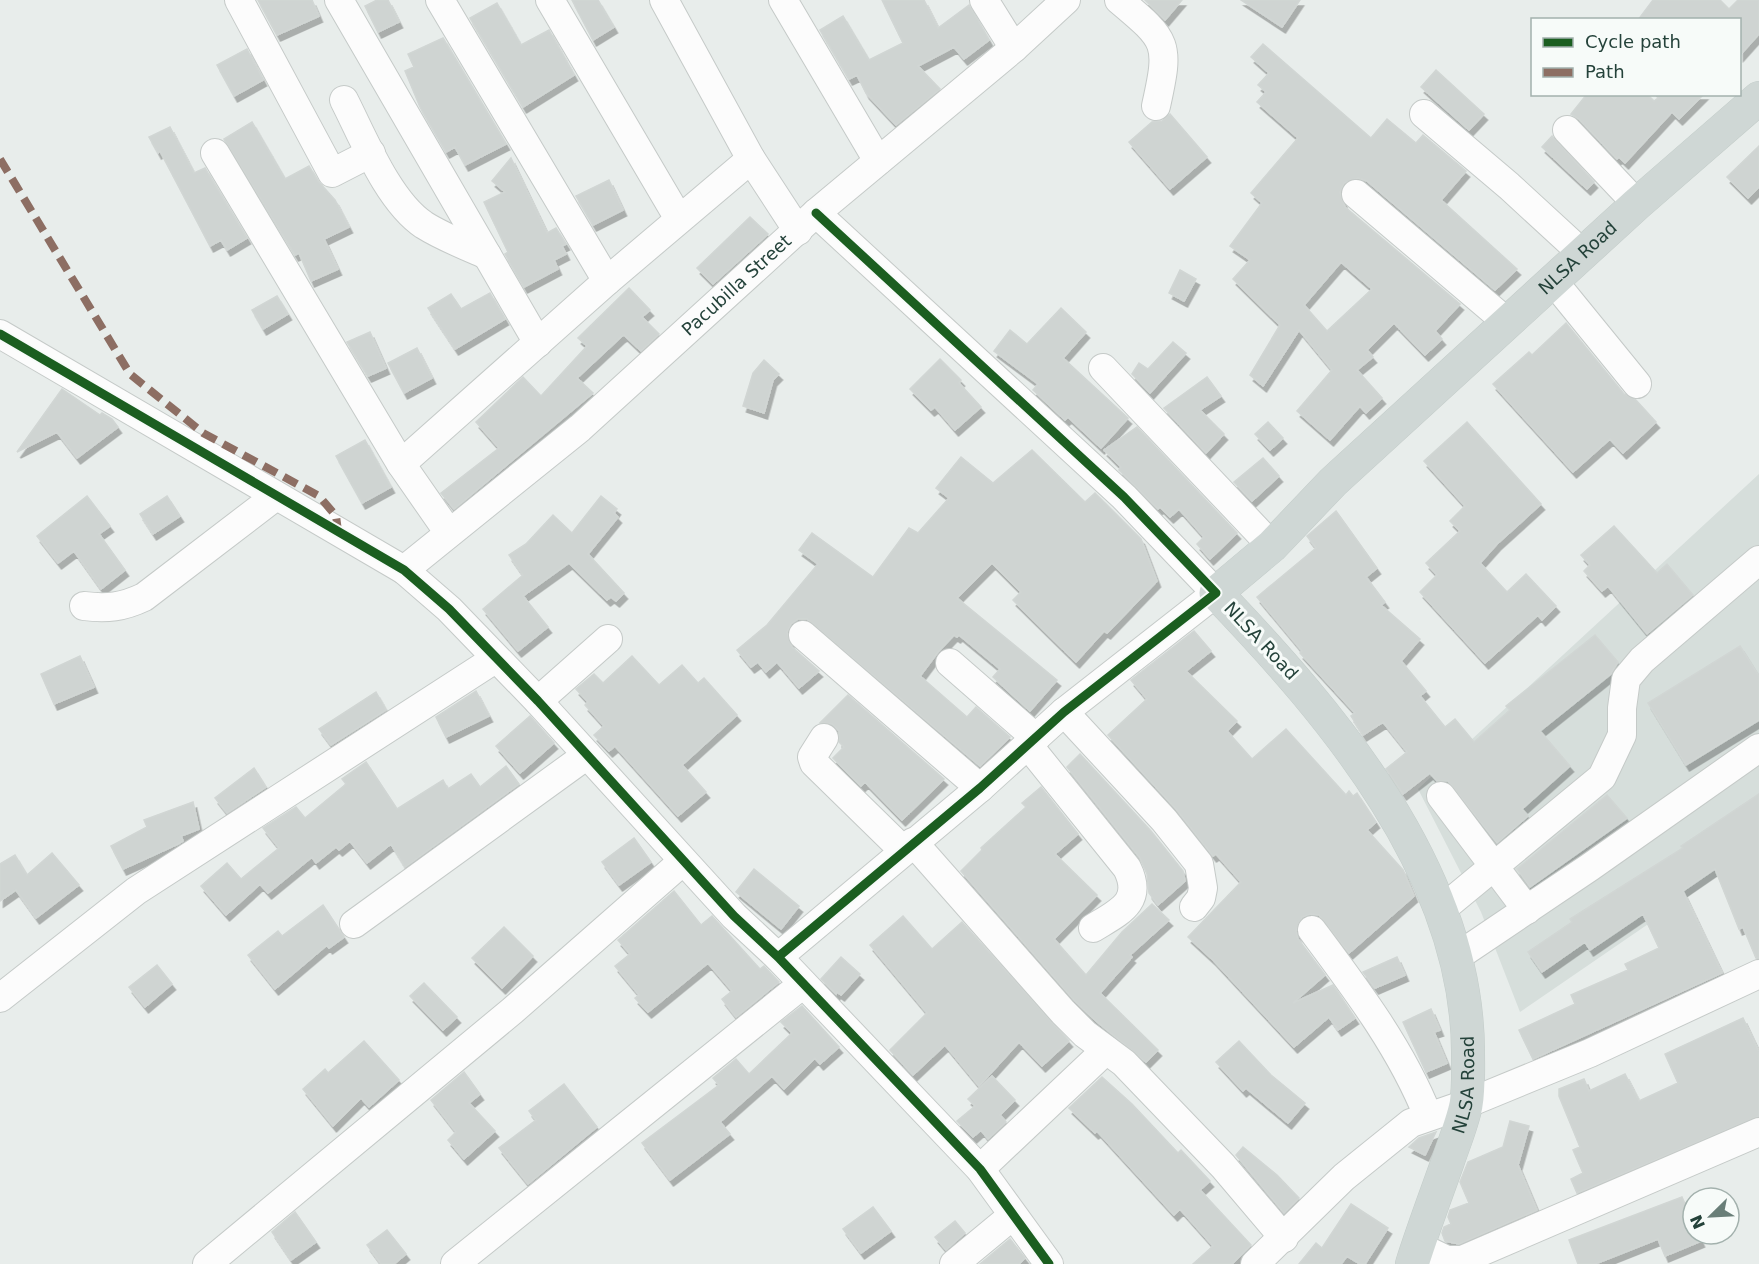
<svg xmlns="http://www.w3.org/2000/svg" width="1759" height="1264" font-family="'DejaVu Sans',sans-serif">
  <defs>
    <filter id="shadow"><feDropShadow dx="3.5" dy="6" stdDeviation="0" flood-color="#0004"/></filter>
  </defs>
  <rect width="100%" height="100%" fill="#e8edeb"/>
  <path fill="#d6dedb" d="M1759 474V848L1520 1012 1481 912 1418 789Z"/>
  <path fill="#cfd4d2" stroke="#d1d6d4" stroke-width="1.5" fill-rule="evenodd" filter="url(#shadow)" d="M258 0H312L319 16 277 35Z
    M377 0H388L399 22 378 32 365 6Z
    M572 0H598L614 27 593 40Z
    M882 0H924L938 28 969 5 989 40 964 59 954 47 918 66 940 89 896 125 866 93 857 75 849 79 820 30 843 16 869 60 903 43Z
    M1145 0H1182L1165 20Z
    M1241 0H1300L1282 27Z
    M1653 0H1720L1729 9 1738 0H1759V34L1740 55V20H1638Z
    M497 3 521 45 549 30 574 75 523 107 470 18Z
    M443 38 506 144 465 165 455 147 446 152 420 107 405 71 414 67 408 54Z
    M1263 44 1371 138 1387 119 1416 143 1423 135 1466 171 1441 200 1517 269 1495 290 1367 181 1358 178 1344 183 1340 192 1345 207 1460 304 1435 331 1442 339 1425 355 1394 323 1367 350 1373 357 1357 370 1382 398 1366 413 1360 406 1330 440 1297 411 1332 370 1299 330 1263 386 1250 375 1280 325 1233 279 1250 260 1230 246 1262 203 1251 193 1298 138 1257 102 1266 92 1258 85 1269 73 1251 57ZM1341 262 1372 289 1327 331 1304 305Z
    M247 49 263 80 234 96 217 65Z
    M1436 70 1484 114 1469 130 1421 87Z
    M1587 94H1647L1654 101 1658 98 1655 94H1704L1679 119 1672 112 1625 163 1619 157 1617 159 1579 119 1571 114Z
    M1170 114 1207 157 1170 189 1129 142 1152 122 1162 121Z
    M252 122 285 179 309 166 318 181 335 200 349 227 324 239 338 269 311 281 299 253 295 255 224 139Z
    M170 127 194 173 205 168 247 238 227 250 221 240 210 246 160 151 158 153 149 137Z
    M1552 136 1594 182 1587 189 1542 147Z
    M1759 146V187L1748 198 1727 177Z
    M511 158 547 233 556 228 566 244 562 246 566 254 554 260 558 269 524 287 505 254 508 252 484 202 505 192 492 181Z
    M609 180 623 210 593 225 576 196Z
    M750 217 768 234 713 284 697 268Z
    M1180 270 1196 279 1184 301 1169 293Z
    M629 288 650 310 642 317 659 334 641 351 624 335 621 337 577 378 593 393 454 509 441 493 499 448 476 422 523 377 541 396 587 346 578 338Z
    M490 293 505 319 455 349 428 308 451 294 461 309Z
    M277 296 288 314 263 329 252 310Z
    M1061 308 1086 332 1063 358 1128 418 1101 448 1068 417 1065 420 1033 390 1038 384 994 351 1010 330 1027 344Z
    M1566 323 1624 394 1636 400 1656 422 1623 453 1610 439 1573 472 1493 384 1529 352 1532 355Z
    M370 332 386 368 368 376 347 342Z
    M1173 342 1186 353 1150 393 1132 374 1139 363 1148 369Z
    M417 348 432 378 404 393 388 363Z
    M940 359 961 380 959 383 981 407 955 430 935 407 931 410 910 389Z
    M764 360 779 374 773 380 764 413 743 406 753 373Z
    M1207 377 1221 396 1200 410 1224 434 1206 453 1164 408Z
    M62 389 100 415 102 413 112 419 118 427 77 458 57 432 17 452Z
    M1268 422 1283 438 1270 450 1255 434Z
    M1467 422 1541 504 1497 544 1480 563 1507 592 1526 574 1556 606 1542 620 1538 615 1485 663 1420 592 1437 575 1426 563 1460 531 1450 521 1465 506 1424 461Z
    M1137 427 1237 533 1210 559 1197 544 1204 537 1179 509 1170 517 1160 507 1158 509 1119 470 1121 467 1104 450Z
    M365 440 391 487 362 503 336 456Z
    M1032 450 1085 502 1095 493 1141 539 1157 581 1107 633 1104 631 1076 662 1013 600 1021 592 992 563 957 598 1057 680 1030 711 993 677 1000 669 959 635 957 637 954 635 938 652 920 676 967 717 976 707 1010 737 980 766 807 619H798L791 624 787 632 792 647 819 671 799 688 777 662 766 672 758 662 751 667 737 650 767 625 818 564 799 550 812 533 873 577 909 528 918 533 949 498 936 488 961 457 993 483Z
    M1263 458 1279 476 1252 501 1234 482Z
    M87 496 110 526 99 534 125 570 101 589 74 551 58 563 37 536Z
    M167 496 180 516 153 534 140 514Z
    M601 496 617 509 614 513 618 517 588 554 624 593 616 601 611 597 607 600 569 563 523 596 548 627 518 651 483 609 523 575 509 555 526 544 553 515 572 533Z
    M1336 511 1377 568 1366 577 1385 602 1381 605 1420 639 1401 661 1426 691 1420 696 1445 727 1455 719 1474 742 1510 710 1506 706 1595 635 1618 662 1611 674 1540 731 1570 766 1522 809 1528 816 1497 843 1448 781H1437L1430 773 1403 794 1386 769 1407 752 1383 722 1363 735 1351 716 1355 713 1300 653 1302 651 1257 597 1316 548 1307 536Z
    M1614 526 1657 573 1667 564 1693 595 1647 634 1608 586 1602 591 1584 571 1590 565 1581 555Z
    M1194 631 1211 651 1186 671 1237 721 1227 731 1252 759 1286 729 1346 795 1349 791 1353 796 1357 793 1376 822 1367 830 1403 870 1414 896 1349 953 1319 915 1310 914 1302 917 1296 931 1298 939 1325 975 1293 1003 1333 985 1355 1018 1338 1030 1329 1017 1294 1047 1213 960 1188 937 1241 882 1216 854 1213 856 1176 809 1108 735 1147 699 1131 680Z
    M1740 646 1759 676V720L1686 765 1648 703Z
    M80 656 94 687 54 704 41 674Z
    M632 656 659 685 682 665 698 683 704 678 737 715 682 765 706 792 678 816 615 746 609 751 594 735 604 726 585 705 588 702 576 689 594 674 603 683Z
    M476 691 489 716 446 737 436 717Z
    M376 692 386 710 331 745 319 729Z
    M848 695 944 779 902 820 865 782 861 786 833 758 844 747 839 742V731L832 724 820 723Z
    M530 716 554 743 520 773 496 746Z
    M1080 754 1151 831 1183 871 1185 881 1158 905 1149 893 1147 874 1140 858 1067 767Z
    M366 762 397 809 443 780 448 789 471 774 480 787 506 766 519 784 405 867 391 844 367 863 350 841 339 850 336 847 316 863 312 857 268 893 260 884 226 915 201 886 227 863 241 879 279 848 263 828 296 807 305 818 346 784 342 779Z
    M254 768 266 787 227 813 215 798Z
    M1041 787 1078 834 1055 854 1097 895 1054 939 1086 975 1122 932 1152 904 1169 920 1130 955 1132 957 1100 993 1158 1050 1146 1062 1096 1021 1075 1001 961 871 982 850 981 848 1026 807 1022 803Z
    M1759 794V958H1756L1743 927 1739 929 1715 869 1683 891 1722 973 1533 1059 1519 1030 1575 1004 1571 995 1628 970 1625 964 1659 948 1643 914 1590 950 1585 942 1542 972 1528 952 1572 922 1570 919 1683 848 1681 846Z
    M1607 795 1627 818 1530 887 1517 869Z
    M193 802 199 829 181 836 183 841 178 844 123 869 111 846 147 827 144 820Z
    M634 838 651 862 619 885 602 862Z
    M52 853 79 885 36 918 16 890 0 901V864L15 855 27 875Z
    M754 869 799 906 781 929 736 892Z
    M674 891 701 925 712 916 760 969 764 966 779 982 736 1017 722 999 732 991 708 963 648 1012 635 998 639 995 615 966 630 954 618 940Z
    M323 905 344 937 329 948 327 945 275 989 248 955 278 931 282 936Z
    M903 916 932 949 962 922 1069 1041 1042 1066 1019 1042 979 1086 945 1045 913 1075 890 1050 927 1013 870 945Z
    M504 927 533 956 502 988 472 958Z
    M841 957 860 974 841 995 837 992 836 994 821 979Z
    M1397 957 1405 975 1375 988 1363 972Z
    M157 965 172 984 145 1007 129 987Z
    M424 983 457 1017 443 1030 410 996Z
    M802 1006 839 1047 820 1064 815 1058 784 1089 772 1076 720 1122 730 1134 670 1180 642 1143 719 1085 713 1078 736 1059 749 1074 792 1033 781 1022Z
    M1431 1009 1440 1030 1434 1032 1447 1063 1426 1072 1403 1022Z
    M1743 1018 1759 1052V1116L1577 1193 1571 1179 1583 1173 1573 1150 1580 1147 1559 1096V1089L1584 1079 1589 1091 1625 1074 1639 1101 1678 1083 1665 1054Z
    M364 1041 399 1080 369 1107 361 1098 333 1126 303 1089 325 1069 328 1073Z
    M1239 1041 1271 1075 1305 1103 1288 1123 1246 1088 1243 1091 1216 1062Z
    M464 1072 480 1094 469 1103 495 1131 464 1159 448 1140 456 1132 431 1100Z
    M992 1076 1015 1100 1000 1115 1006 1122 988 1139 981 1130 973 1137 957 1121 975 1106 968 1099Z
    M1102 1077 1132 1104 1178 1153 1181 1150 1210 1181 1200 1190 1251 1245 1232 1264H1193L1213 1246 1180 1209 1174 1215 1097 1131 1095 1133 1069 1108Z
    M564 1084 597 1127 528 1184 499 1148 536 1120 529 1111Z
    M1510 1121 1529 1126 1518 1165 1537 1210 1459 1244 1445 1241 1442 1233 1444 1227 1451 1224 1448 1217 1450 1210 1469 1203 1460 1182 1468 1162 1503 1147Z
    M1436 1132 1425 1155 1409 1147 1419 1138Z
    M1243 1147 1277 1175 1299 1198 1284 1213 1236 1155Z
    M1682 1197 1693 1222V1234H1698L1701 1241 1665 1256 1658 1239 1595 1264H1578L1569 1240Z
    M1351 1204 1388 1228 1365 1264H1360L1347 1256 1341 1264H1299L1316 1243 1322 1248Z
    M873 1207 891 1231 861 1253 843 1229Z
    M295 1212 316 1242 291 1260 272 1232Z
    M955 1221 965 1233 946 1250 935 1237Z
    M387 1230 406 1254 394 1264H381L367 1245Z
    M1010 1239 1025 1258 1019 1264H980Z"/>
  <g fill="none" stroke-linecap="round" stroke-linejoin="round">
    <defs>
      <g id="minor">
        <path d="M239 0 332 173 371 153"/>
        <path d="M339 0 538 343"/>
        <path d="M440 0 607 281"/>
        <path d="M550 0 679 219"/>
        <path d="M664 0 751 159 798 231"/>
        <path d="M783 0 878 161"/>
        <path d="M984 0 1014 48"/>
        <path d="M1119 0C1168 41 1170 43 1156 106"/>
        <path d="M344 100C363 137 388 201 424 225 443 237 466 246 487 255"/>
        <path d="M1424 114 1509 186 1583 254"/>
        <path d="M1567 130 1637 204"/>
        <path d="M215 153 401 464 449 533"/>
        <path d="M1356 194 1508 323"/>
        <path d="M1554 282 1637 384"/>
        <path d="M0 334 404 570 449 609 538 701 734 916 778 957 980 1169 1049 1264"/>
        <path d="M1103 368 1272 546"/>
        <path d="M401 464 607 281 751 159"/>
        <path id="s1" d="M404 570 580 428 816 213 1014 48 1066 0"/>
        <path d="M84 606C107 609 123 607 144 597L276 496"/>
        <path d="M803 635 980 788"/>
        <path d="M950 663 1036 738"/>
        <path d="M538 701 608 639"/>
        <path d="M1064 712 1164 820 1199 864 1203 888 1201 898 1194 907"/>
        <path d="M824 738 812 757 814 763 903 850"/>
        <path d="M1028 745 1127 868C1144 902 1119 912 1093 928"/>
        <path d="M1441 796 1527 910"/>
        <path d="M913 842 1063 1012 1085 1034 1124 1063 1223 1166 1284 1238"/>
        <path d="M1441 910 1602 777 1622 735V708L1626 679 1642 660 1759 560"/>
        <path d="M354 924 587 755"/>
        <path d="M1312 930C1356 989 1401 1048 1428 1116"/>
        <path d="M778 957 980 788 1064 712 1216 593 1124 497 816 213"/>
        <path d="M1455 958 1590 867 1759 748"/>
        <path d="M0 998 136 891 495 659"/>
        <path d="M980 1169 1106 1050"/>
        <path d="M1418 1246 1447 1260H1462L1759 1132"/>
        <path d="M207 1264 512 1011 683 861"/>
        <path d="M455 1264 803 984"/>
        <path d="M954 1264 1012 1216"/>
        <path d="M1255 1264 1344 1177 1411 1123 1466 1104 1590 1053 1759 974"/>
      </g>
      <g id="major">
        <path id="s2" d="M1412 1264C1423 1229 1436 1195 1448 1161 1454 1143 1462 1124 1466 1105 1469 1088 1468 1068 1468 1051 1467 872 1333 715 1216 593L1272 546 1333 482 1637 204 1759 98"/>
      </g>
    </defs>
    <use href="#minor" stroke="#c5cac8" stroke-width="30"/>
    <use href="#major" stroke="#c3ccc9" stroke-width="34"/>
    <use href="#minor" stroke="#fcfcfc" stroke-width="28"/>
    <use href="#major" stroke="#cfd7d5" stroke-width="33"/>
    <path stroke="#8d6e63" stroke-width="8" stroke-dasharray="15 8" stroke-linecap="butt" d="M0 159 130 374 203 433 319 496 336 516 338 531"/>
    <defs>
      <path id="cycleway" d="M0 334 404 570 449 609 538 701 734 916 778 957 980 1169 1049 1264
        M778 957 980 788 1064 712 1216 593 1124 497 816 213"/>
    </defs>
    <use href="#cycleway" stroke="#f7fbf9" stroke-width="13"/>
    <use href="#cycleway" stroke="#1b5e20" stroke-width="9"/>
  </g>
  <g text-anchor="middle" stroke-width="6" stroke-linejoin="round" paint-order="stroke">
    <g font-size="18" fill="#24423a" stroke="#f7fbf9">
      <text dy="6" stroke="none"><textPath href="#s2" startOffset="1251">NLSA Road</textPath></text>
      <text dy="6" stroke="none"><textPath href="#s1" startOffset="438">Pacubilla Street</textPath></text>
      <text transform="translate(1261 641) rotate(47)" y="6">NLSA Road</text>
      <text dy="6" stroke="none"><textPath href="#s2" startOffset="188">NLSA Road</textPath></text>
    </g>
  </g>
  <rect x="1531" y="18" width="210" height="78" fill="#f7fbf9" stroke="#a3b1ad" stroke-width="1.5"/>
  <rect x="1543" y="38" width="30" height="9" fill="#1b5e20" stroke="#a3b1ad" stroke-width="1.5"/>
  <text x="1585" y="48" font-size="18" fill="#24423a">Cycle path</text>
  <rect x="1543" y="68" width="30" height="9" fill="#8d6e63" stroke="#a3b1ad" stroke-width="1.5"/>
  <text x="1585" y="78" font-size="18" fill="#24423a">Path</text>
  <g transform="translate(1711 1216) rotate(246)"><circle r="28" fill="#f7fbf9" stroke="#a3b1ad" stroke-width="1.5"/>
  <path d="M0-4.5L10 22L0 15L-10 22Z" fill="#697e78"/>
  <text y="-9" font-size="16" font-weight="bold" text-anchor="middle" fill="#24423a">N</text>
  </g>
</svg>
